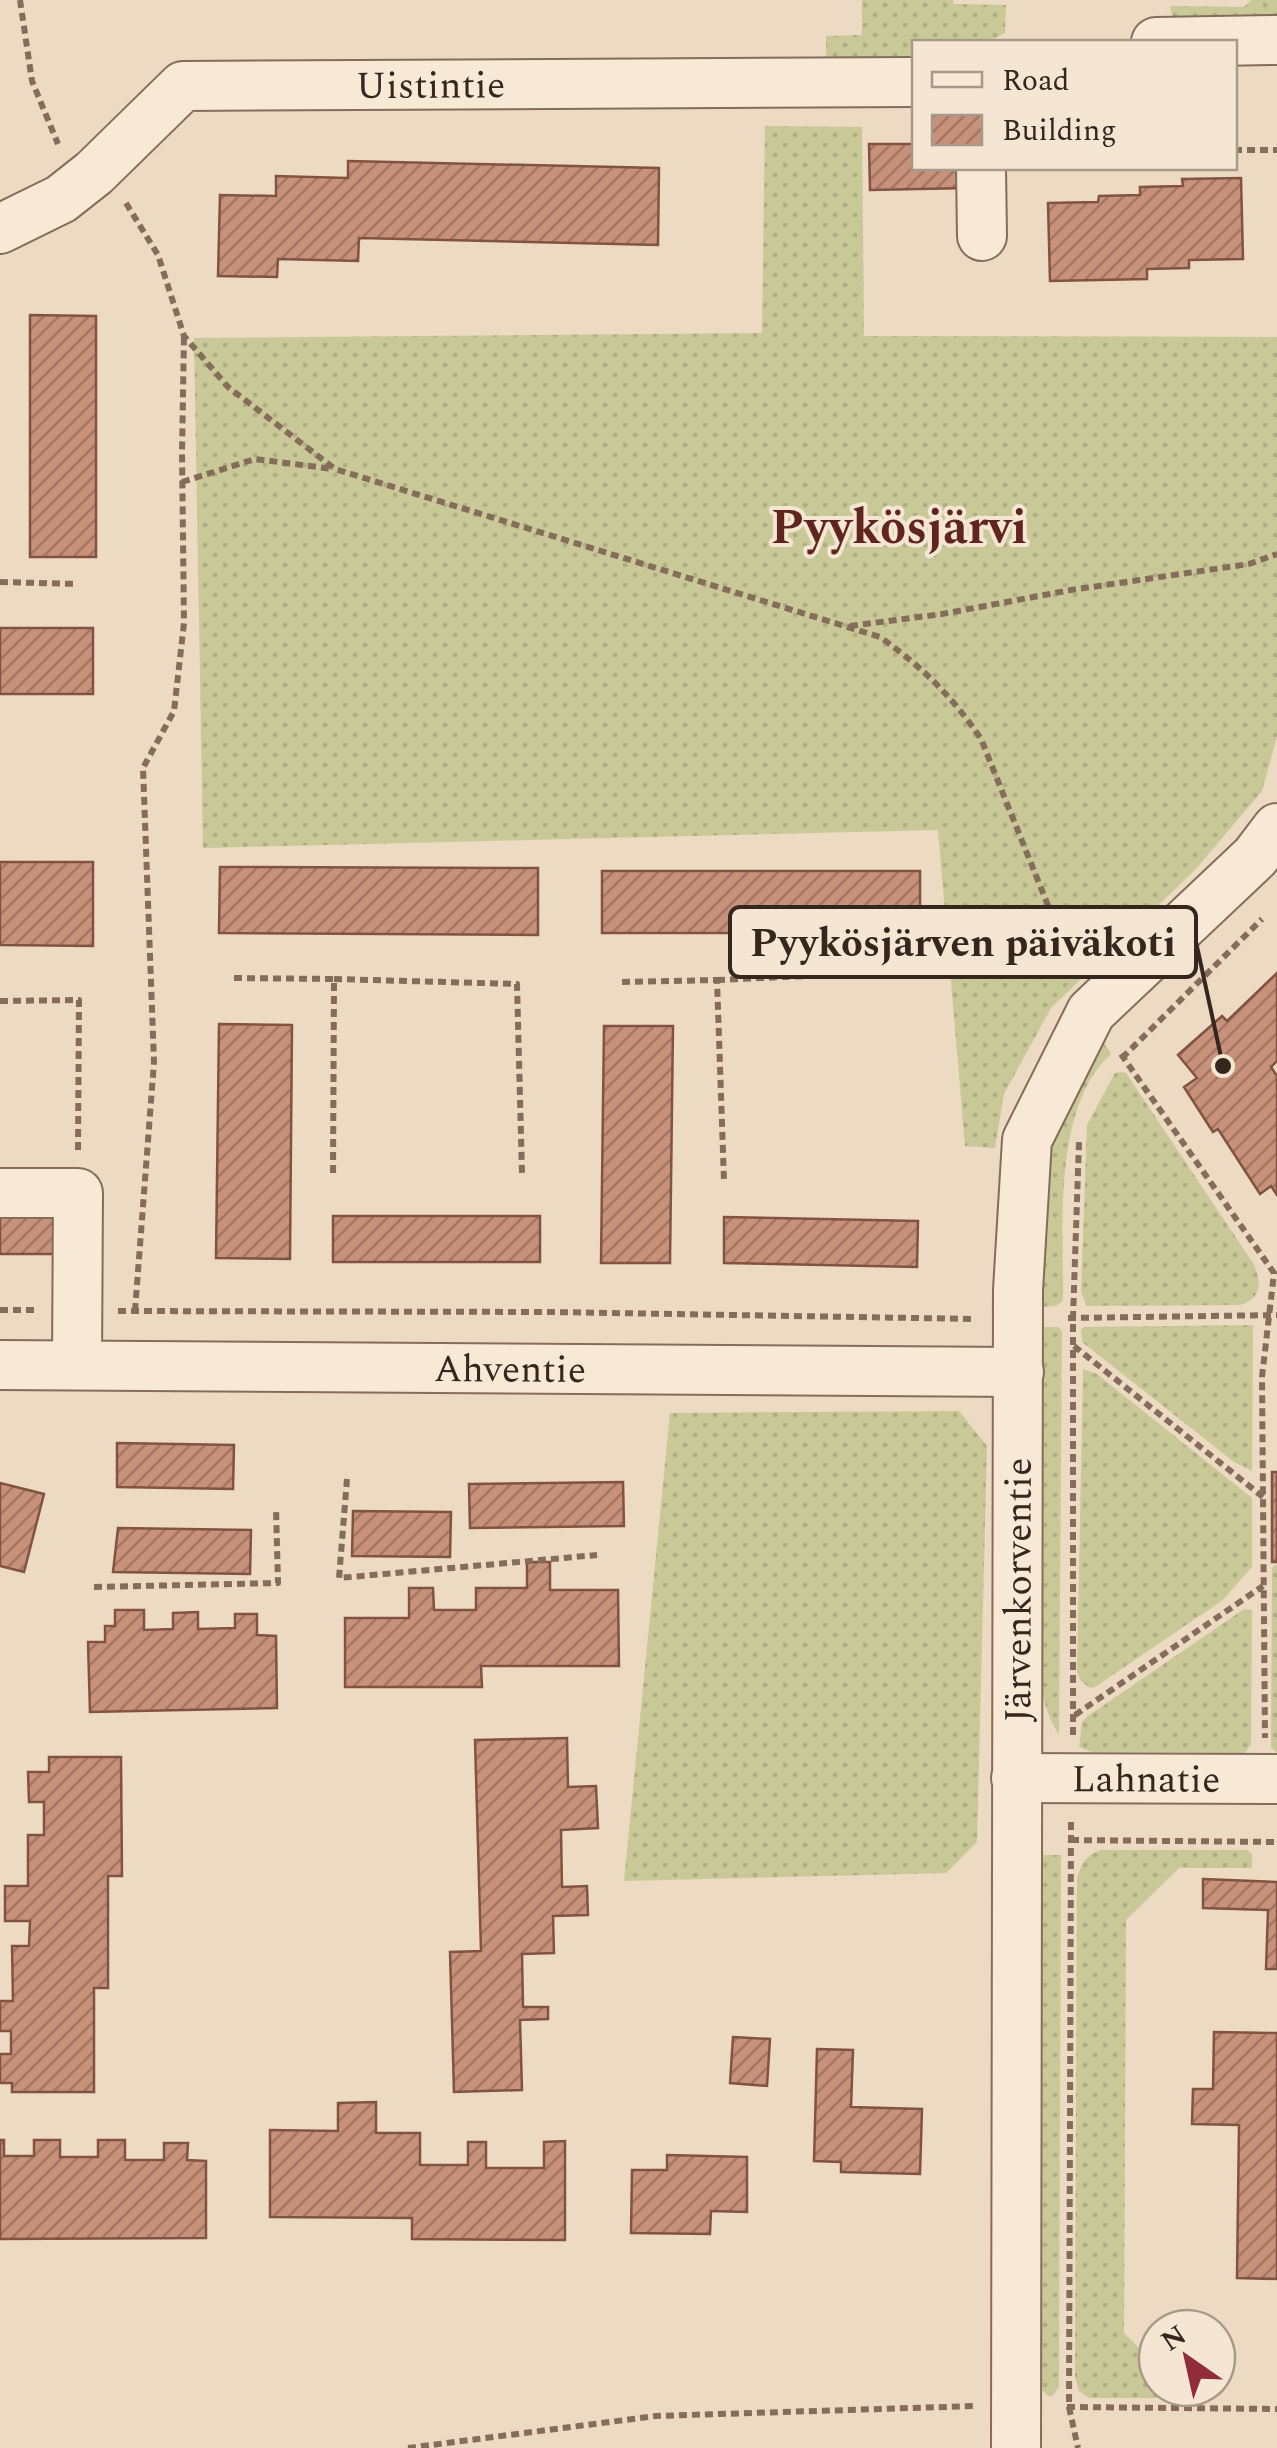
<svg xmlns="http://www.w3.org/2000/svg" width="1277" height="2448" font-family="Spectral,serif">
  <defs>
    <pattern id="grass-dots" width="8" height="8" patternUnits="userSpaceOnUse" patternTransform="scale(2.5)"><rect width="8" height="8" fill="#c9c997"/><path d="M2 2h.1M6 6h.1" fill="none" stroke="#adac82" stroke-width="1.8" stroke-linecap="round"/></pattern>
    <pattern id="building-hatch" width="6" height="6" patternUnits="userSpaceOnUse" patternTransform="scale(2.5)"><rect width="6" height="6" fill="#c8917a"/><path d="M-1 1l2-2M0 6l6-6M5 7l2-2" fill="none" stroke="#a37663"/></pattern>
  </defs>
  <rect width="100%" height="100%" fill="#ecdac3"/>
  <path fill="url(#grass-dots)" d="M862 0H953L954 4 1006 5 1005 33 988 42H914V62H826V36L862 35Z
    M1251 0H1277V16L1174 23 1170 6 1244 7Z
    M765 126 862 127 864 336 1277 337V737L1262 791 1195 870 1051 1008 1004 1094 995 1148 965 1146 938 830 203 848 194 338 762 333Z
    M1098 1043H1103L1110 1051 1111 1054C1052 1107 1064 1229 1063 1301L1056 1306 1041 1307 1046 1139Z
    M1121 1072 1126 1073 1253 1263C1262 1281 1262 1299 1240 1305L1087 1306 1081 1292 1087 1125 1115 1073Z
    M1253 1325 1252 1471 1234 1462 1082 1342 1081 1330 1084 1327Z
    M1041 1327H1058L1062 1331 1059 1735C1047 1716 1043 1700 1040 1677Z
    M1083 1369 1097 1374 1252 1498V1567L1223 1600 1095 1687 1090 1688 1081 1681 1077 1672Z
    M959 1411 987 1446 977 1842 946 1873 624 1881 670 1413Z
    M1277 1564V1753L1271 1747 1272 1568Z
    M1244 1609 1252 1610 1251 1744 1245 1753 1092 1752 1079 1747 1082 1722 1088 1716Z
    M1101 1850H1247L1252 1854V1868H1179L1126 1920 1124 2333 1157 2366V2388H1178L1188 2398H1089L1079 2391 1075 2377 1077 1879C1081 1864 1086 1855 1101 1850Z
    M1042 1855H1061L1059 2387 1052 2396H1048L1042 2390 1040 2382 1037 2303Z"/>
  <path fill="url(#building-hatch)" stroke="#835342" stroke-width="2.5" d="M869 144H914V168H969V188L870 190Z
    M348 161 659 168 658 245 359 238 358 261 278 259 277 277 218 276 220 195 276 196V176L348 178Z
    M1241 178 1243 259 1189 260V268L1147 269V279L1050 281 1048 203 1098 202 1099 196 1140 195V187L1183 186 1182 179Z
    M30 315 96 316V557H30Z
    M0 628H93V694H0Z
    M0 862H93V946L0 945Z
    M220 867 538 868V935L219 933Z
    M602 871H920V933H602Z
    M1277 973V1061L1271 1067 1277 1076V1195L1271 1186 1260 1194 1218 1129 1213 1132 1184 1087 1197 1078 1178 1055 1222 1016 1227 1021Z
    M219 1024 292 1025 290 1259 216 1258Z
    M604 1026H673L670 1263H601Z
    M0 1215 58 1216V1254H0Z
    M333 1216H540V1262H333Z
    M724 1217 918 1221 917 1267 724 1263Z
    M117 1443 234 1445 233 1489 117 1487Z
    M1272 1472H1277V1562H1272Z
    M623 1482 624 1526 470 1528 469 1484Z
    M0 1483 44 1494 24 1572 0 1566Z
    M353 1511 451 1512 450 1557 352 1556Z
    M118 1528 251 1530 250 1574 113 1572Z
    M527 1562H550V1590H618L619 1666H481L482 1687H345V1618H409V1588H433L434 1610H476V1588H527Z
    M115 1610H144V1630L173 1629V1613L198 1612V1629L235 1628V1614H257V1635L276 1636 277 1708 90 1712 88 1642H105V1626H115Z
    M567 1738 568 1787 596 1786 598 1828 561 1830 562 1887 587 1886 588 1915 553 1916 554 1953 522 1954 523 2007H548V2019L520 2020 522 2090 454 2092 450 1952 481 1951 475 1740Z
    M49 1757H121L122 1876H108V1988H94V2092H12V2083H0V2054H11V2031H0V2001H13L12 1946H29L30 1921H5V1886H28V1835H44V1802H29L28 1772H49Z
    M1203 1879 1277 1882V1969H1266L1268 1910 1203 1908Z
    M1214 2032 1277 2033V2279L1237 2278 1239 2125 1192 2124 1193 2089H1213Z
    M733 2037 770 2039 767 2086 730 2083Z
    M817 2049 853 2050 851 2107 922 2109 920 2174 841 2172V2162L814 2161Z
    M376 2102V2133H420V2165H468V2142H486V2168H544V2142L565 2141V2240L412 2239V2218L270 2217V2130L338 2131V2103Z
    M0 2140H4V2156H34V2140H60V2157H98V2140H125V2160H164V2143H188L187 2160 206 2161V2238L0 2239Z
    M667 2155 747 2157V2212L711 2211 710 2234 631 2233 632 2170H667Z"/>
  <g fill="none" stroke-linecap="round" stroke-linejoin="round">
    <defs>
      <g id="minor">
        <path d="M1156 42 1277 40"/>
        <path d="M981 168 982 236"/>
        <path id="s1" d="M0 229 61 199 94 173 183 86 914 82"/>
        <path d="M0 1193H78L77 1365"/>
        <path id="s2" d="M0 1365 1019 1372"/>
        <path id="s3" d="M1016 1778 1277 1779"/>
        <path id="s4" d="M1016 2448 1018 1290 1027 1140 1091 1012 1255 857 1277 828"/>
      </g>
    </defs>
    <use href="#minor" stroke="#856c5b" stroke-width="52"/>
    <path stroke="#856c5b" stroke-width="6" stroke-dasharray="8 5" stroke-linecap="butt" d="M20 0 32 81 58 144
      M1234 150H1277
      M126 203 158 255 184 336 228 387 335 469 880 637C921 666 953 697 981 739L1074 970
      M182 482 255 459 333 469
      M0 582 78 584
      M850 626 942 614 1071 590 1249 564 1277 554
      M234 978 334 979 333 1177
      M334 979 517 984 522 1173
      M717 980 918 971
      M622 982 717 980 724 1181
      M0 1001 79 1000 78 1151
      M1121 1054 1274 1273 1262 1377 1265 1738
      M1122 1058 1262 919
      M0 1310H36
      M118 1311 551 1312 976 1319
      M135 1311 154 1062 143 768 174 711 184 623 182 453 184 336
      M1068 1318 1277 1315
      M1074 1346 1263 1497
      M347 1479 339 1578 597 1555
      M94 1587 278 1583 276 1508
      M1075 1715 1263 1586
      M1073 1735V1318L1079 1142
      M1071 1822 1069 2407 1078 2448
      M1071 1840 1277 1842
      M1067 2407 1277 2409
      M408 2448 656 2416 975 2406"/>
    <use href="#minor" stroke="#f7e9d5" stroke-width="48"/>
  </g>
  <g text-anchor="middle" stroke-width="8" stroke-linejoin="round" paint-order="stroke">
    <g font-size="38" fill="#35261e" stroke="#f4e6d2">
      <text dy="13" stroke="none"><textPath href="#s1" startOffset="482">Uistintie</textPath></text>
      <text dy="13" stroke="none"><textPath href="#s2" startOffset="510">Ahventie</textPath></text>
      <text dy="13" stroke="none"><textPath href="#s4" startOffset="858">Järvenkorventie</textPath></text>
      <text dy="13" stroke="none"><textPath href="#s3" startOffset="130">Lahnatie</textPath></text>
    </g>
    <g font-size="48" font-weight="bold" fill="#60251f" stroke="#f4e6d2">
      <text x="899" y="543">Pyykösjärvi</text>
    </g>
  </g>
  <path fill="none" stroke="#35261e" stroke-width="4" d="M1223 1066L1196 942"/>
  <circle fill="#35261e" stroke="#f4e6d2" stroke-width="4" cx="1223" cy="1066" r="10"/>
  <rect fill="#f4e6d2" stroke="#35261e" stroke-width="4" x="730" y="907" width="466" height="70" rx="10"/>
  <g font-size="40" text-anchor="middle" font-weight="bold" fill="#35261e">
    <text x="963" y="956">Pyykösjärven päiväkoti</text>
  </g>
  <rect x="912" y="40" width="325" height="130" fill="#f4e6d2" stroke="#a8998a" stroke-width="2.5"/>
  <rect x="932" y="72" width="50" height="15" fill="#f7e9d5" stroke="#a8998a" stroke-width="2.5"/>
  <text x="1002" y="90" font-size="30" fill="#35261e">Road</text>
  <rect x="932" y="115" width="50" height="30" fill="url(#building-hatch)" stroke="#a8998a" stroke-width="2.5"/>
  <text x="1002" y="140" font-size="30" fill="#35261e">Building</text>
  <g transform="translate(1187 2358) rotate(326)"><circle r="48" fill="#f4e6d2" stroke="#a8998a" stroke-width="2.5"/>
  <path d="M0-8L18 38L0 25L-18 38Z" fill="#912d3b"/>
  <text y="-15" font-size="28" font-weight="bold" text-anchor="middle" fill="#35261e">N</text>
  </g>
</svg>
